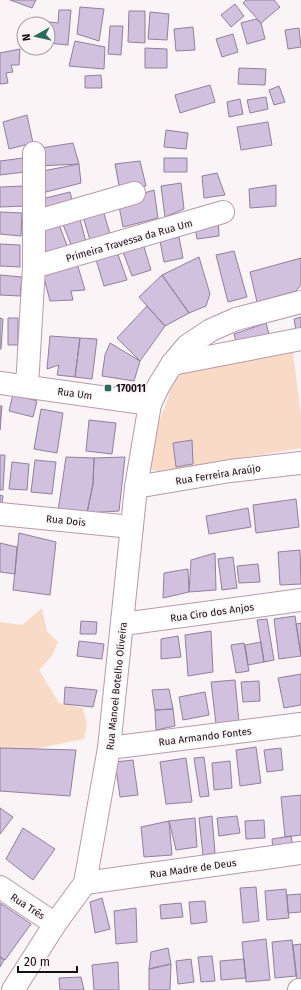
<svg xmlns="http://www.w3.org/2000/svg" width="301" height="990" font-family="'Fira Sans',sans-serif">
  <rect width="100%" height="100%" fill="#fbf4f7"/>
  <path fill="#f9dac7" d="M292 345 301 415V448L158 472 149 468C151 456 152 443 156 431 162 411 172 394 173 372Z
    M42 608 47 631 58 642 52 656 39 670 59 703 83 708 87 725 84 739 34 749 0 748V622L22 625Z"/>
  <path fill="#d1c0de" stroke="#90809c" d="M10 0H36L32 8Z
    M246 0H274L280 7 261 23 243 3Z
    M235 4 244 16 231 27 221 15Z
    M80 7 104 9 99 41 77 34Z
    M59 10H71L68 45 48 43V24H40L41 21 58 23Z
    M129 11H145V43L128 42Z
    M150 12 169 14 167 40 148 39Z
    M256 19 261 23 265 39 247 44 241 23Z
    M110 26H123L121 55 108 54Z
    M193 27 195 50 176 51 174 29Z
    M299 28 301 47 288 49 285 30Z
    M233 34 238 52 222 57 216 39Z
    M75 41 105 47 104 69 69 66Z
    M145 48 167 49V68H145Z
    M20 49 19 65H11L13 72 6 73 8 83 0 84V53Z
    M239 68 266 69 265 85 238 84Z
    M101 75 102 88H85V76Z
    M210 85 215 102 180 113 175 95Z
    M279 86 285 102 274 105 269 90Z
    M266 97 268 109 250 113 247 100Z
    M240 99 243 114 229 117 227 102Z
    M27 115 33 143 9 149 3 122Z
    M268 122 272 145 241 150 237 127Z
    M166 130 188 133 186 149 164 147Z
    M73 143 79 164 38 166 35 149Z
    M23 158 25 172 0 175V161Z
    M164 158H187V172H164Z
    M140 161 146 186 120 191 115 164Z
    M79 164 81 183 46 192 43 171Z
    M217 173 225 195 204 198 202 176Z
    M181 183 184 209 165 217 161 186Z
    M276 185V206L250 208 249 189Z
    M23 186 24 206 0 207V187Z
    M154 190 158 218 123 227 118 201Z
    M70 192 74 208 42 216 38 200Z
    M101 204 111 237 90 240 81 210Z
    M0 212 22 213 21 236 0 234Z
    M78 212 86 242 72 247 62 222Z
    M218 217 219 236 197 239 194 221Z
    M58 222 68 248 48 257 39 228Z
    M141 237 151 270 132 276 120 244Z
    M179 237 183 258 164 262 160 241Z
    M0 244 20 245V267L0 266Z
    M115 246 127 280 104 286 94 253Z
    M234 251 247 297 228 302 216 255Z
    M75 257 85 290 71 291 73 300 50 301 41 266Z
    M199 257 210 294 206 306 189 313 162 275Z
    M301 258V285L296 291 257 302 250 272Z
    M0 275 22 277 20 296 0 295Z
    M162 275 189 313 165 326 139 297Z
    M147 306 165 326 140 361 117 338Z
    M301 317V330H296L294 319Z
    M0 318 3 319 1 349H0Z
    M8 318H18V345H8Z
    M266 323 270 338 237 346 234 334Z
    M50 336 80 338 75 377 57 375 59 365 47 369Z
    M80 338 97 339 92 379 75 377Z
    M110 343 140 361 134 381 102 376 105 355Z
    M13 394 37 401 33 417 9 411Z
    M0 406H2L0 430Z
    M41 409 63 413 57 453 34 449Z
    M89 420 116 423 112 454 86 451Z
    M192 440 193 464 176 467 173 443Z
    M0 455H5L3 490H0Z
    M66 457 94 458 93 484 87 513 58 511Z
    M125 457 119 511 87 513 93 484 94 458Z
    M35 460 56 462 52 494 31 492Z
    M12 462 29 464 27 490 9 489Z
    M0 495 3 496 2 504H0Z
    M296 499 299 527 256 533 253 505Z
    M248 508 251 527 209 534 206 516Z
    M19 533 56 542 50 595 13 590Z
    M0 543 17 547 15 574 0 572Z
    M300 550 301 584 280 585 278 552Z
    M215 553 216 590 189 592 191 560Z
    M233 557 237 588 222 590 218 559Z
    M258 564 260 582 239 583 237 566Z
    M188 569 189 592 163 598 164 573Z
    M295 616 301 656 279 659 274 619Z
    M267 619 274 660 264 662 257 620Z
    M81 621 97 622 96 634H80Z
    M301 623V655L296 624Z
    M211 631 213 672 188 676 185 635Z
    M178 636 181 657 161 659V639Z
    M79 641 104 644 102 659 77 656Z
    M261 642 264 662 248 665 245 645Z
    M244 643 249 671 236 673 231 645Z
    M301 674V705L284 708 278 678Z
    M235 680 239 722 216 724 211 682Z
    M259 681 260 701 243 702 241 682Z
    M65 687 97 690 93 707 64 704Z
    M169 689 173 709 155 710 152 690Z
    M205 692 209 715 183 720 179 697Z
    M173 709 175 726 156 730 155 710Z
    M256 747 261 783 240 786 236 750Z
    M0 748 76 750 70 796 0 791Z
    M281 748 283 770 267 772 264 750Z
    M204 757 209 796 200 797 194 758Z
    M186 758 192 802 166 804 160 762Z
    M133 760 138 795 120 797 115 762Z
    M230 761 232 788 214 790 212 763Z
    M301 795V835L285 837 281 797Z
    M0 808 13 817 0 834Z
    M212 816 215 853 203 855 199 818Z
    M237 816 240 833 219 836 217 818Z
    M195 818 197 847 176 850 169 821Z
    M264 820 265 838 246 839 245 821Z
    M169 821 172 855 144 857 141 827Z
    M23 828 55 849 33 880 6 859Z
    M291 836 293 847 273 850 272 839Z
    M256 887 259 921 243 923 240 888Z
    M286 889 289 918 267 920 265 891Z
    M301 894V912L288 913 287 895Z
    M102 898 110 929 95 933 90 902Z
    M205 901 207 922 191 924 189 902Z
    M0 903 31 924 5 960 0 957Z
    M181 903 183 917 161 919 160 905Z
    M136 908 137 942 116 944 114 911Z
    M266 939 270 980 246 982 242 942Z
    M292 940 296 976 275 978 272 942Z
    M301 944V979H297L293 945Z
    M168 948 171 964 149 969 151 952Z
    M212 956 215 981 201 982 198 957Z
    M0 957 4 960 0 967Z
    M191 959 194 982 178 984 176 961Z
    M244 959 246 978 221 980 220 961Z
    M118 962 119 990H94L92 965Z
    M171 964 170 990H149V969Z
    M81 977 84 990H60L59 978Z"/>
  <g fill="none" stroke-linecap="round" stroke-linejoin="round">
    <defs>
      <path id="street" d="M34 222 134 193
        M34 267 223 212
        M172 364 301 339
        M0 383 150 404
        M27 386 34 267V153
        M136 487 230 471 301 463
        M0 514 132 527
        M123 624 301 600
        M109 748 301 724
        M85 883 301 853
        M0 887 55 924
        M299 990H301"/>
      <path id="secondary" d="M13 990 55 924 85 883 109 748 136 487 150 404 159 385 172 364 187 346 211 330 236 319 301 302"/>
    </defs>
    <use href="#street" stroke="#b898a9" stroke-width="24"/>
    <use href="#secondary" stroke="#b898a9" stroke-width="24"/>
    <use href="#street" stroke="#fff" stroke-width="22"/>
    <use href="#secondary" stroke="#fff" stroke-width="22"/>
  </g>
  <rect fill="#2b6b5a" stroke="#fbf4f7" stroke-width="1.5" x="104" y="384" width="8" height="8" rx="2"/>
  <g text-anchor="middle" stroke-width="3" stroke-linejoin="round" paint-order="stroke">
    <g font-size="10" fill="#180d13" stroke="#fbf4f7">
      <text transform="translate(129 240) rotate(-16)" y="4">Primeira Travessa da Rua Um</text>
      <text transform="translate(75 393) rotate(8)" y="4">Rua Um</text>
      <text transform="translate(218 474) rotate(-9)" y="4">Rua Ferreira Araújo</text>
      <text transform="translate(66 520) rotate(6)" y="4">Rua Dois</text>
      <text transform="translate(212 612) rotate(-8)" y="4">Rua Ciro dos Anjos</text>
      <text transform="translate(116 686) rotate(-84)" y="4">Rua Manoel Botelho Oliveira</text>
      <text transform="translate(205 736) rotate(-7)" y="4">Rua Armando Fontes</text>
      <text transform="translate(193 868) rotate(-8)" y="4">Rua Madre de Deus</text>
      <text transform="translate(28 906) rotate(33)" y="4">Rua Três</text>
    </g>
    <g font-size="10" font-weight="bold" fill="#180d13" stroke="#fbf4f7" text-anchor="start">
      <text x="116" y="392">170011</text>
    </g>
  </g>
  <g transform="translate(36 36) rotate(262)"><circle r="19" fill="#fbf4f7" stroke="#a0989c"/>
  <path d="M0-3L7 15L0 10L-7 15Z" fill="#2b6b5a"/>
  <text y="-6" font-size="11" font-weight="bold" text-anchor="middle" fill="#180d13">N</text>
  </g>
  <path d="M18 966v6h59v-6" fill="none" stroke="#180d13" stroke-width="2"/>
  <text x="24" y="966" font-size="12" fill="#180d13" stroke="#fbf4f7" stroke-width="3" paint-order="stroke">20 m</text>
</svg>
